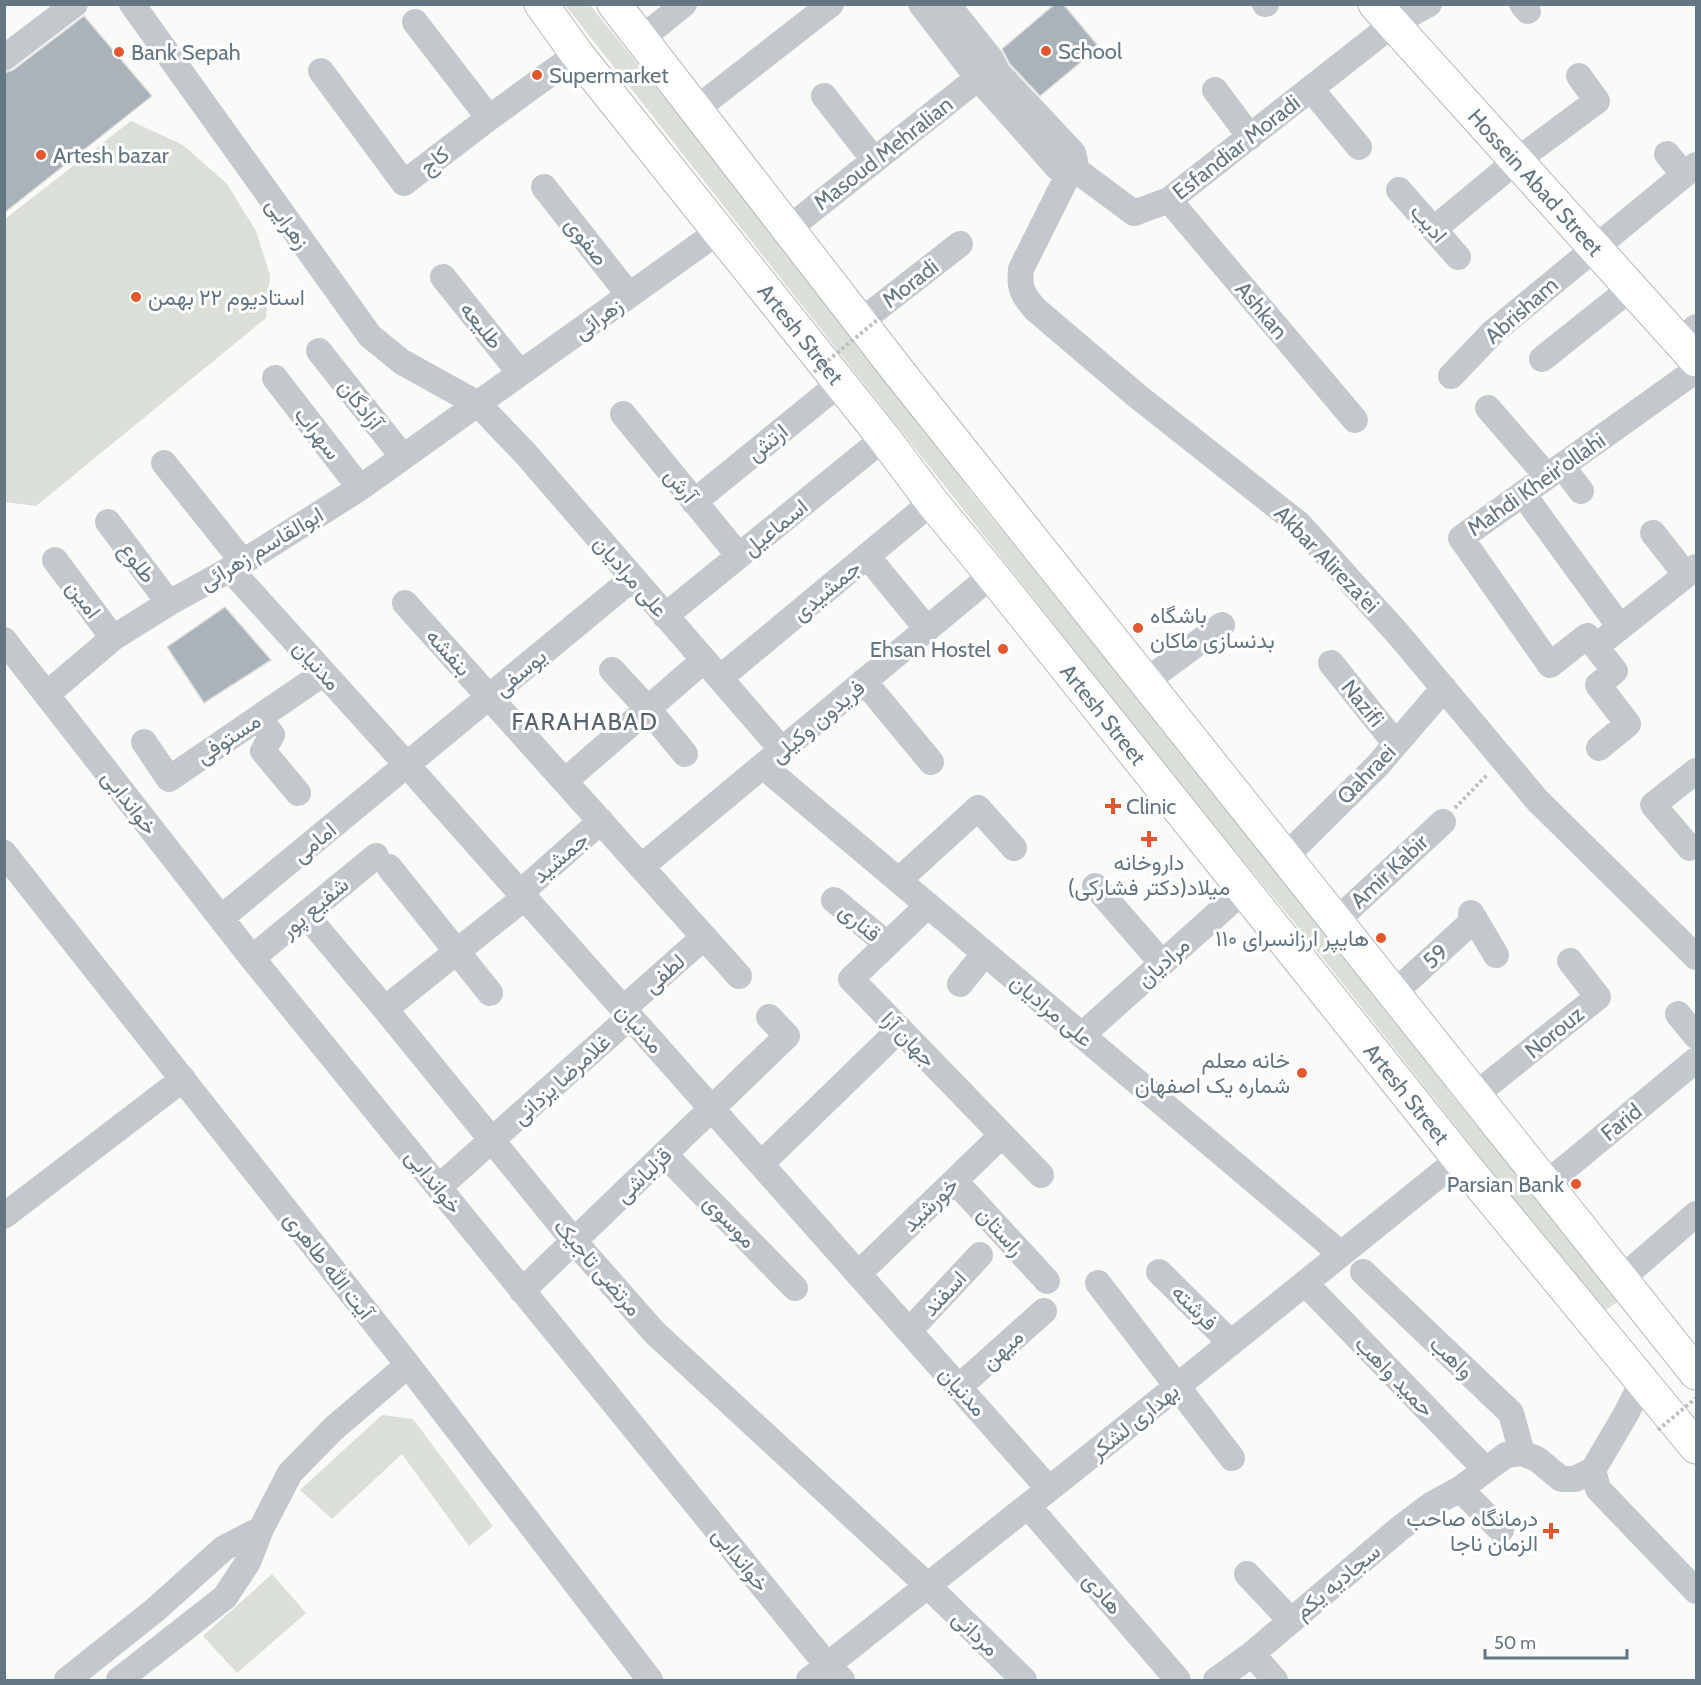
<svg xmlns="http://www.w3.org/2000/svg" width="1701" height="1685" font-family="Cabin,Vazirmatn,sans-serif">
  <rect width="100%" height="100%" fill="#fafaf8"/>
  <path fill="#dadfd7" d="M565 5H590L919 415 971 492 1070 613 1144 700 1347 958 1455 1099 1619 1301 1603 1312 1306 937 1176 779Z
    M131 121 183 145 227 184 256 231 270 275 266 318 36 506 5 502V219Z
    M382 1415 413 1419 493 1526 469 1546 402 1454 332 1519 300 1490Z
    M272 1574 306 1613 237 1673 203 1636Z"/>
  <path fill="#aab3b9" stroke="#dcdcda" stroke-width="1.5" d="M1055 4H1063L1099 47 1040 96 1010 64 1002 49Z
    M84 16 152 96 4 213V73L13 70Z
    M225 607 271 660 204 703 167 647Z"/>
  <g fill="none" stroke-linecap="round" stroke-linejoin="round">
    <defs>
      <g id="major">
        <path id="s1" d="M541 4 577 54 884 438 932 502 992 575 1459 1159 1696 1447"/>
        <path d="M614 4 898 371 1696 1373"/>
        <path id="s2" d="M1375 4 1696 360"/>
      </g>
    </defs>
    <use href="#major" stroke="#b5babe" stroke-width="35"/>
    <path stroke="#bbbfc2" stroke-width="4" stroke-dasharray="3 3" stroke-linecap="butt" d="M1455 808 1488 774"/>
    <path stroke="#c3c8cc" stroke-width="26" d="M132 4 370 336 402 362 478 404 525 453 782 750
      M921 4 978 78 1058 168 1065 170 1072 167 1075 161 1073 153 998 73 991 59 947 4
      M1265 4H1266
      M1429 4 1393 24 1169 200 1134 213 1072 167 1021 269C1019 288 1022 294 1035 309L1136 395 1299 524 1399 635 1537 800 1696 957
      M1522 4 1528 11
      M415 22 489 118
      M641 39 684 4
      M4 58 75 4
      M321 71 404 183 489 118 577 54
      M1311 89 1359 147
      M1215 90 1250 137
      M824 96 874 160
      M695 110 831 4
      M1667 154 1684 175
      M544 187 629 295
      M1399 190 1458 257
      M1169 200 1355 420
      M788 229 978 78
      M1434 229 1516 161 1597 101 1579 76
      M443 277 520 373
      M860 322 960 244
      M1679 341 1696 327
      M319 351 403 457
      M1542 359 1631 288
      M1451 376 1493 332 1696 165
      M275 378 360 488
      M1488 408 1547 476
      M623 414 739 556
      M164 463 243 562
      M1562 466 1581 491
      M1523 494 1620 627
      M694 502 840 383
      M108 522 169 603
      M1653 533 1686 575
      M867 556 927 629
      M55 560 113 638
      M230 569 407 765 1049 1489
      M405 603 739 976
      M665 616 884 438
      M1608 637 1696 567
      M4 640 252 958 827 1665 842 1680
      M1331 663 1396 744
      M612 670 648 709 685 754
      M720 678 932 502
      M864 681 931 762
      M1145 682 1222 625
      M47 694 113 638 169 603 243 562 360 488 719 231
      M259 718 272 735 263 751 298 793
      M144 742 169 779 324 673
      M1599 748 1628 724 1598 685 1615 671 1587 636 1550 665 1461 538 1696 370
      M763 766 1341 1254
      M565 781 704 660
      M1690 848 1653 805 1696 771
      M4 853 408 1365 650 1680
      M1285 857 1378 765 1444 688
      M389 867 490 993
      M641 867 992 575
      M899 880 978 808 1014 848
      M1095 886 1162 963
      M520 893 601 821
      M834 900 887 944
      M928 905 851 979 1041 1175
      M1471 913 1496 955
      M306 915 385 1009 574 1241 654 1332 927 1585 1024 1680
      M221 918 633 578
      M1336 921 1443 822
      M252 958 376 856
      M960 984 985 953
      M1394 993 1475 919
      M385 1009 524 898
      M623 1009 704 937
      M1678 1014 1696 1036
      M1082 1035 1244 890
      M1475 1095 1598 997 1570 961
      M664 1154 795 1288
      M761 1164 900 1029
      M955 1181 1047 1281
      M1546 1184 1696 1060
      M439 1187 630 1017
      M4 1216 183 1079
      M1159 1272 1231 1343
      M1363 1272 1511 1413 1522 1453
      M858 1274 1002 1135
      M1621 1279 1696 1214
      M1098 1283 1232 1458
      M1305 1283 1485 1469
      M522 1291 787 1036 769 1017
      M909 1331 980 1255
      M959 1387 1044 1311
      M1593 1470 1598 1489 1696 1591
      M1460 1489 1501 1530
      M1028 1506 1178 1680
      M1247 1574 1291 1621
      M1252 1654 1275 1680
      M67 1680 155 1610 224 1548 261 1529
      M119 1680 225 1597 248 1562 261 1529 290 1473 333 1429 408 1365
      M809 1680 1093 1454 1459 1159
      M1216 1680 1252 1654 1399 1529 1431 1505 1460 1489 1506 1455 1522 1453 1537 1459 1561 1479H1575L1593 1470 1626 1414 1642 1382"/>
    <use href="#major" stroke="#fff" stroke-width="33"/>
    <path stroke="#bbbfc2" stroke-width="4" stroke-dasharray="3 3" stroke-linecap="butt" d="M814 372 893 307
      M1658 1430 1696 1398"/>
  </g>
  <g fill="#e4572e" stroke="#fff" stroke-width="2">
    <circle cx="1046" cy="51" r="6"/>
    <circle cx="119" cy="52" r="6"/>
    <circle cx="537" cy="75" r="6"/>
    <circle cx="41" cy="155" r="6"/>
    <circle cx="136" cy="297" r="6"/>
    <circle cx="1138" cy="628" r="6"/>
    <circle cx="1003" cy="649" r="6"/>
    <path d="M1110 797h6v6h6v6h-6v6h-6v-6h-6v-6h6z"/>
    <path d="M1146 830h6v6h6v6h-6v6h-6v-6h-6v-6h6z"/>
    <circle cx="1381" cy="938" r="6"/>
    <circle cx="1302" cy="1073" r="6"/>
    <circle cx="1576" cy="1184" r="6"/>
    <path d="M1548 1522h6v6h6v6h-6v6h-6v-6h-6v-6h6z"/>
  </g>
  <g text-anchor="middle" stroke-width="6" stroke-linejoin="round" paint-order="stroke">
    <g font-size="22" fill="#657683" stroke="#fff" text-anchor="start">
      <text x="1058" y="59">School</text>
      <text x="131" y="60">Bank Sepah</text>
      <text x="549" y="83">Supermarket</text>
      <text x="53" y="163">Artesh bazar</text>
      <text x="148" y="305">استادیوم ۲۲ بهمن</text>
      <text x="1150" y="623">باشگاه<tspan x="1150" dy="25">بدنسازی ماکان</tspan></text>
      <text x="991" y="657" text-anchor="end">Ehsan Hostel</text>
      <text x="1126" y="814">Clinic</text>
      <text x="1149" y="870" text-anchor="middle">داروخانه<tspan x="1149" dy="25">میلاد(دکتر فشارکی)</tspan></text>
      <text x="1369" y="946" text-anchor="end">هایپر ارزانسرای ۱۱۰</text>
      <text x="1290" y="1068" text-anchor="end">خانه معلم<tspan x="1290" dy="25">شماره یک اصفهان</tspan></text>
      <text x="1564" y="1192" text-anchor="end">Parsian Bank</text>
      <text x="1538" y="1526" text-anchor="end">درمانگاه صاحب<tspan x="1538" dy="25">الزمان ناجا</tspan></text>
    </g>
    <g font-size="22" fill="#657683" stroke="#fff">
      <text transform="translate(1236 147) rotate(-38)" y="8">Esfandiar Moradi</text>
      <text transform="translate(883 153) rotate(-38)" y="8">Masoud Mehralian</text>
      <text transform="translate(434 160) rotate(-38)" y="8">کاج</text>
      <text dy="8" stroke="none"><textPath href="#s2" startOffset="240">Hossein Abad Street</textPath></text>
      <text transform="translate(288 223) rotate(54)" y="8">زهرایی</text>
      <text transform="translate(1429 223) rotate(49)" y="8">ادیب</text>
      <text transform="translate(587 241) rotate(52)" y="8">صفوی</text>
      <text transform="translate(910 283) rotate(-38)" y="8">Moradi</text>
      <text transform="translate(1262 310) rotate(50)" y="8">Ashkan</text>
      <text transform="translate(1521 310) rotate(-41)" y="8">Abrisham</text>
      <text transform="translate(598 318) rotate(-36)" y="8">زهرائی</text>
      <text transform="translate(482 325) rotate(51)" y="8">طلیعه</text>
      <text dy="8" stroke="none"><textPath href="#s1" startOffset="420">Artesh Street</textPath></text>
      <text transform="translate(361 404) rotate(52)" y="8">آزادگان</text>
      <text transform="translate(318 433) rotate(52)" y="8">سهراب</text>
      <text transform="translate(767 442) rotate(-39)" y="8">ارتش</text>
      <text transform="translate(1536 484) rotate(-35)" y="8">Mahdi Kheir'ollahi</text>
      <text transform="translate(681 485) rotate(51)" y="8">آرش</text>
      <text transform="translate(775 527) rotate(-39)" y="8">اسماعیل</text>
      <text transform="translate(261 548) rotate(-31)" y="8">ابوالقاسم زهرائی</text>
      <text transform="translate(1327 559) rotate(46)" y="8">Akbar Alireza'ei</text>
      <text transform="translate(138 562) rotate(53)" y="8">طلوع</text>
      <text transform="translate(631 576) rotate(49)" y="8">علی مرادیان</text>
      <text transform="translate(826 590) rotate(-40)" y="8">جمشیدی</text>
      <text transform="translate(84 599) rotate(53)" y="8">امین</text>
      <text transform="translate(449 652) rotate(48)" y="8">بنفشه</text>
      <text transform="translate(317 665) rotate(48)" y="8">مدنیان</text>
      <text transform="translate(520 672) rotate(-40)" y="8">یوسفی</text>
      <text transform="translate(1363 703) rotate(51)" y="8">Nazifi</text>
      <text dy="8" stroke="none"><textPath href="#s1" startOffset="906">Artesh Street</textPath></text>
      <text transform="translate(817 721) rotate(-40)" y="8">فریدون وکیلی</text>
      <text transform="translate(228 738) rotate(-34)" y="8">مستوفی</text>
      <text transform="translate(1366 774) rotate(-46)" y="8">Qahraei</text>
      <text transform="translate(130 802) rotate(52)" y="8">خواندابی</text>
      <text transform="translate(314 842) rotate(-40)" y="8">امامی</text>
      <text transform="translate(560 857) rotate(-41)" y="8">جمشید</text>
      <text transform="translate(1389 871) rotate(-43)" y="8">Amir Kabir</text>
      <text transform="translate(314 907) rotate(-40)" y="8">شفیع پور</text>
      <text transform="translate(860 922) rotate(40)" y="8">قناری</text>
      <text transform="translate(1435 956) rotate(-42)" y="8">59</text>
      <text transform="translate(1163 962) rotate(-42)" y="8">مرادیان</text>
      <text transform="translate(664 973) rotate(-42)" y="8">لطفی</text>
      <text transform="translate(1052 1010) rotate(40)" y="8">علی مرادیان</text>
      <text transform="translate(640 1028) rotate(48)" y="8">مدنیان</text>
      <text transform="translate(1554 1032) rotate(-39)" y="8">Norouz</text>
      <text transform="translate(909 1039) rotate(46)" y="8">جهان آرا</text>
      <text transform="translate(561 1079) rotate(-42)" y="8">غلامرضا یزدانی</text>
      <text dy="8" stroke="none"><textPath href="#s1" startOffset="1392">Artesh Street</textPath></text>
      <text transform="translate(1621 1122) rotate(-39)" y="8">Farid</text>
      <text transform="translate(643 1175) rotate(-44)" y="8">قزلباشی</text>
      <text transform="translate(434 1181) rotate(51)" y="8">خواندابی</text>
      <text transform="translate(930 1204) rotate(-44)" y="8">خورشید</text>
      <text transform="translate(730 1221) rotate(46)" y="8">موسوی</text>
      <text transform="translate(1001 1231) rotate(48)" y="8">راستان</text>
      <text transform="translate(329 1265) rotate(52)" y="8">آیت الله طاهری</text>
      <text transform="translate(598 1267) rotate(49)" y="8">مرتضی تاجیک</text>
      <text transform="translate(944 1293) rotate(-47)" y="8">اسفند</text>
      <text transform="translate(1195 1307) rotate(45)" y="8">فرشته</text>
      <text transform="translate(1002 1349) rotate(-42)" y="8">میهن</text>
      <text transform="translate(1452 1357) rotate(43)" y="8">واهب</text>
      <text transform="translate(1395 1376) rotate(46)" y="8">حمید واهب</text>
      <text transform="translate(963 1391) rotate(48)" y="8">مدنیان</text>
      <text transform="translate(1134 1421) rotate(-39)" y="8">بهداری لشکر</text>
      <text transform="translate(741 1559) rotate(51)" y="8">خواندابی</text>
      <text transform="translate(1337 1581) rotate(-40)" y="8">سجادیه یکم</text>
      <text transform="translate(1103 1593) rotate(49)" y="8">هادی</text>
      <text transform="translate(976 1633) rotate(44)" y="8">مردانی</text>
    </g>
    <g font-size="24" letter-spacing="1.5" fill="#57646e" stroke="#fff">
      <text x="585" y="730">FARAHABAD</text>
    </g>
  </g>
  <rect width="1701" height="1685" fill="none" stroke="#657683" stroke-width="12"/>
  <path d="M1485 1649v9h142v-9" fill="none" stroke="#657683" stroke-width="3"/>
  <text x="1494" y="1649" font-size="18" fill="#657683" stroke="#ffffff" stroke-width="4.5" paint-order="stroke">50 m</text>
</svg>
